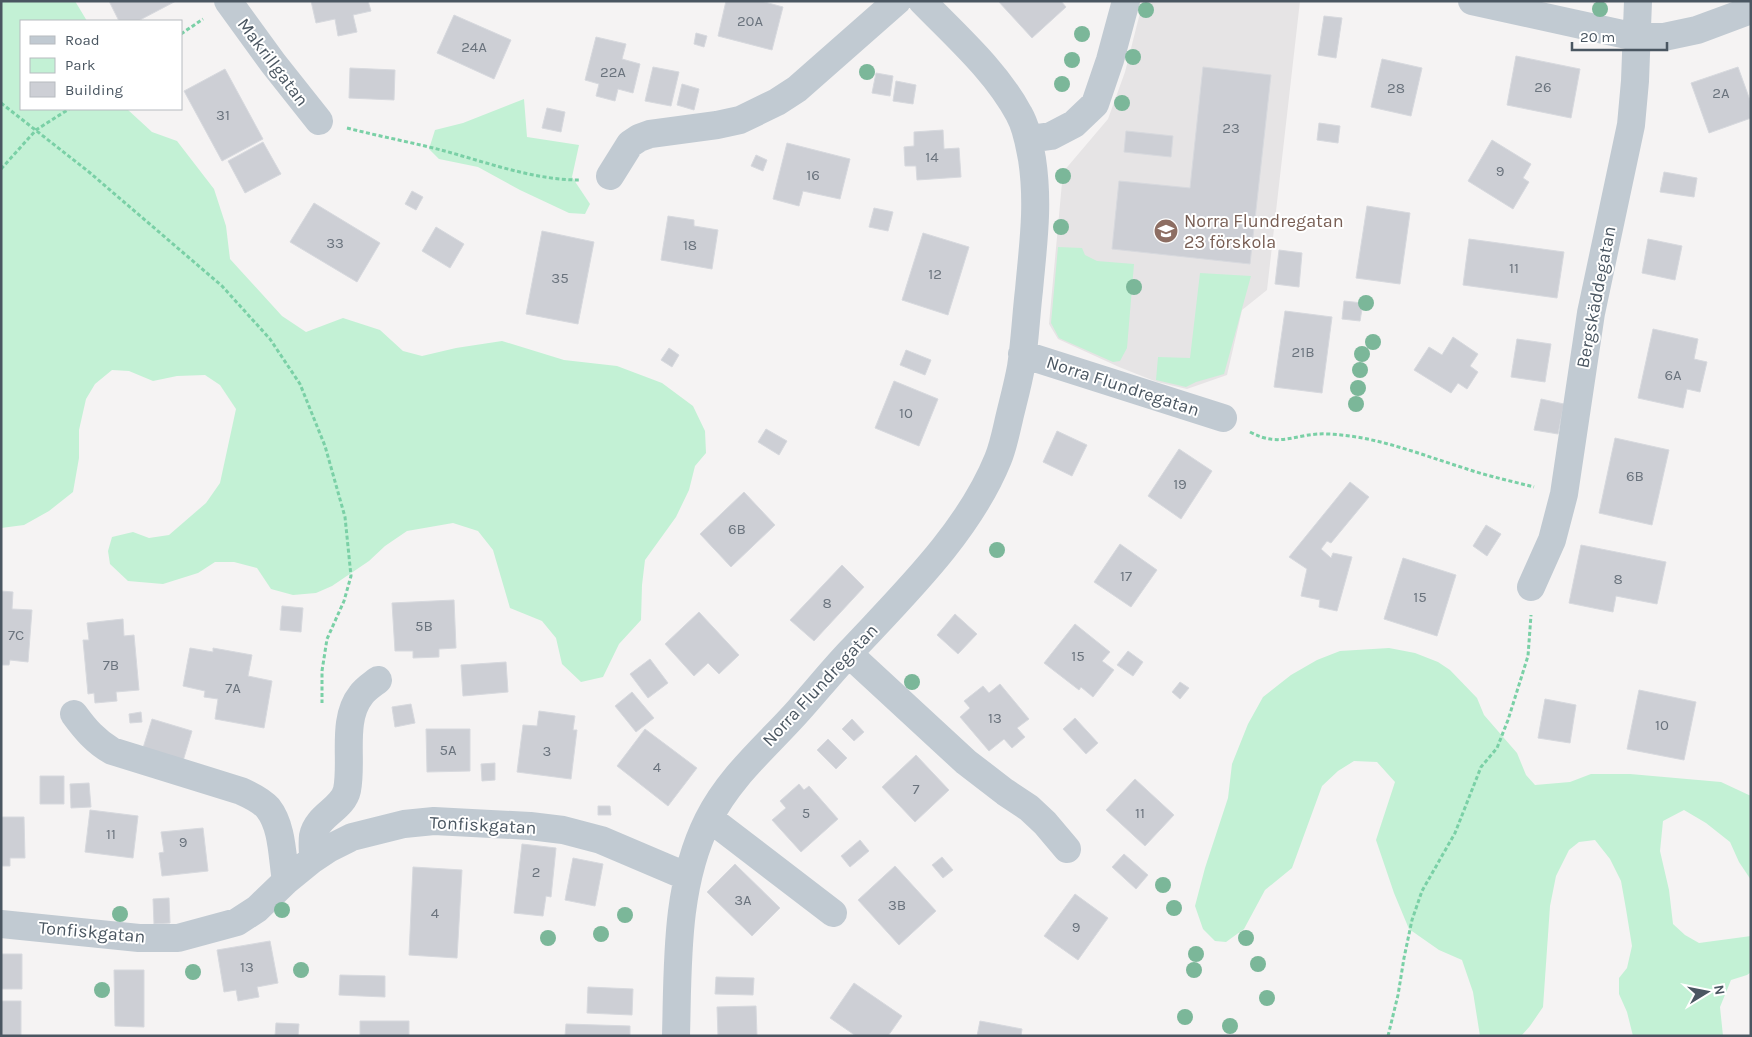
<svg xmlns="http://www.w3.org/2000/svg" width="1752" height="1037" font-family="Karla,sans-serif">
  <rect width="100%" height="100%" fill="#f5f3f3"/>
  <path fill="#e6e4e5" d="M1143 1H1300L1267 290 1242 310 1227 375 1187 389 1157 382 1119 367 1058 339 1049 324 1063 172 1108 119 1125 72Z"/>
  <path fill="#c3f1d5" d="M1 1H75L87 21H21V109H127L152 132 177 141 214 189 226 226 230 259 282 316 306 332 343 318 380 330 403 351 422 356 456 348 502 341 564 360 617 366 662 383 693 406 705 431 706 453 695 466 689 490 676 517 645 560 642 585 641 620 619 644 603 677 581 682 562 664 556 638 542 621 510 608 493 550 478 531 453 523 407 531 385 546 369 561 332 586 316 593 293 595 271 589 257 568 234 562H215L198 573 163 584 128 581 110 564 108 551 112 537 133 532 149 538 169 535 206 503 220 483 236 409 220 385 205 375 177 376 153 381 129 371 112 370 95 384 86 399 79 430V458L73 492 49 511 24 525 1 528Z
    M524 99 527 137 579 145 572 177 590 204 585 214 569 213 520 190 478 167 439 159 429 149 435 130 463 123Z
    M1058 247 1082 248 1085 255 1097 261 1134 264 1127 348 1120 361 1113 362 1059 338 1051 323Z
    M1200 273 1251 276 1224 374 1196 382 1186 387 1156 380 1158 357 1190 358Z
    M1389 648 1415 653 1438 662 1450 670 1477 698 1484 715 1517 753 1526 775 1535 785 1570 782 1591 774H1630L1721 782 1751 796V880L1739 862 1730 842 1706 823 1684 810 1663 821 1660 851 1669 890 1673 924 1685 935 1699 943 1751 936V972L1747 975 1731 980 1720 1007 1723 1036H1633L1627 1012 1619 994V978L1627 968 1632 946 1626 909 1621 881 1610 859 1595 840 1579 842 1569 850 1556 876 1550 906 1543 1007 1530 1026 1521 1036H1480L1473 992 1462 960 1439 950 1409 929 1394 893 1376 840 1395 782 1377 762 1354 761 1338 771 1322 786 1292 868 1265 890 1244 929 1226 942 1215 941 1203 929 1195 906 1205 868 1228 798 1232 764 1248 724 1263 697 1291 675 1317 660 1340 651Z"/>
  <path fill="#cdcfd5" stroke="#d7d9de" d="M109 1H176L138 21H119Z
    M311 1H368L371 11 353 15 357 32 338 36 335 19 316 23Z
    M726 1H761L783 7 772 50 718 36Z
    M998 1H1061L1066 7 1032 38Z
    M454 15 511 40 494 79 437 53Z
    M1324 16 1342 18 1336 58 1318 55Z
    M696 33 707 36 704 47 694 44Z
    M596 37 626 44 622 59 640 64 633 93 618 89 615 101 596 96 599 84 585 80Z
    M1516 56 1580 69 1571 118 1507 105Z
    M1382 59 1422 68 1411 116 1371 107Z
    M653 67 679 72 671 106 645 101Z
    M1203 67 1271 75 1250 264 1112 249 1119 181 1190 188Z
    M1738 67 1751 103V118L1709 133 1691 83Z
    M350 68 395 70 394 100 349 98Z
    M225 69 263 139 222 161 184 91Z
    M876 73 893 76 890 96 872 93Z
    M896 81 916 85 913 104 893 101Z
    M682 84 699 89 694 110 677 105Z
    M547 108 565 112 561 132 542 128Z
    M1319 123 1340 126 1338 143 1317 140Z
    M943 130 944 149 959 148 961 177 917 180 916 166H905L904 147 914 146V132Z
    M1126 131 1173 136 1171 157 1124 152Z
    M1492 140 1531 164 1523 178 1529 182 1513 209 1468 181Z
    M263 142 281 174 245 193 228 161Z
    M787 143 850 159 840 199 803 191 799 206 773 199Z
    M756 155 767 160 763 171 751 166Z
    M1664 172 1697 178 1694 197 1660 192Z
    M412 191 423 197 416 210 405 204Z
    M314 203 380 243 357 282 290 242Z
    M1367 206 1410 213 1400 284 1356 278Z
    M874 208 893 212 888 231 869 227Z
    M668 216 694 220V226L718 230 712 269 661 260Z
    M436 227 464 244 450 268 422 251Z
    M542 231 594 242 578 324 526 314Z
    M923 233 969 247 948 315 902 300Z
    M1469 239 1564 252 1557 298 1463 285Z
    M1648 239 1682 246 1675 280 1642 273Z
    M1279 250 1302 253 1299 287 1275 284Z
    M1344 301 1363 303 1360 321 1342 319Z
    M1285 311 1332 317 1322 393 1274 387Z
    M1653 329 1698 339 1694 359 1707 362 1700 392 1687 389 1683 408 1638 398Z
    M1453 337 1478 354 1470 366 1478 372 1467 389 1458 383 1451 393 1414 370 1429 347 1442 355Z
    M1517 339 1551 344 1545 382 1511 377Z
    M669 348 679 355 672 367 661 360Z
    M906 350 931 360 925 375 900 365Z
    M894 381 938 399 919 446 875 428Z
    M1541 399 1564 404 1558 434 1534 430Z
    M766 429 787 441 779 455 758 442Z
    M1057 431 1087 445 1072 476 1043 462Z
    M1615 438 1669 450 1652 525 1599 513Z
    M1179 449 1212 471 1181 519 1148 496Z
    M1350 482 1369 497 1331 543 1327 541 1321 549 1331 558 1333 553 1352 557 1337 611 1319 607 1320 600 1301 596 1307 569 1289 557Z
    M744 492 775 525 731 567 700 534Z
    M1486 525 1501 534 1487 556 1473 546Z
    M1120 544 1157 570 1131 607 1094 582Z
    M1581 545 1666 562 1657 604 1616 596 1613 612 1569 603Z
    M1403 558 1456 575 1437 636 1384 619Z
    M842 565 864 587 814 641 790 620Z
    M1 591 13 592 12 609 32 610 28 662 10 660 9 665H1Z
    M454 600 456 648 439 649V657L413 658V651H395L392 603Z
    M282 606 303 608 301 632 280 630Z
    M699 612 739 655 719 674 708 663 694 676 665 644Z
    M955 614 977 634 958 654 937 635Z
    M123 619 124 636 134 635 139 690 116 692 117 701 95 703 94 693 88 694 83 640H89L87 623Z
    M1075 624 1110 652 1102 661 1114 670 1093 697 1081 687 1079 690 1044 663Z
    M190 648 213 652V648L252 655 248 676 272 681 264 728 215 719 218 699 204 697 205 691 183 686Z
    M1128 651 1143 662 1133 676 1117 665Z
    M650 659 668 683 648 698 630 674Z
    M506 662 508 692 463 696 461 665Z
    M1180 682 1189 688 1180 699 1172 692Z
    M1000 684 1029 719 1017 728 1025 737 1012 748 1004 739 989 751 960 717 970 708 964 701 983 686 989 693Z
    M1639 690 1696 702 1684 760 1627 749Z
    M632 692 654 718 636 732 615 706Z
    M1545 699 1576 705 1570 743 1538 738Z
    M411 704 415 723 395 727 392 707Z
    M539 711 575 716 573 730H577L571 779 517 772 523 725 537 726Z
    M141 712 142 722 130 723 129 714Z
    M1075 718 1098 743 1086 754 1063 729Z
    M152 719 192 731 183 761 143 748Z
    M852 719 864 732 854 741 842 729Z
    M426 729H470V771L427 772Z
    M645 729 697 768 668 806 617 766Z
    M828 739 847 758 836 769 817 750Z
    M916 755 949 790 915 822 882 787Z
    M495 763V780L482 781 481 764Z
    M40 776H64V804H40Z
    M1135 779 1174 815 1145 846 1106 810Z
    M89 783 91 807 71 808 70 784Z
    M799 784 804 790 809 786 838 819 801 852 772 820 786 808 780 801Z
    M598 806H610L611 815H598Z
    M90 810 138 816 133 858 85 852Z
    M1 817H24L25 858H10V866H1Z
    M203 828 208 871 162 876 159 853 164 852 161 832Z
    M860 840 869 851 850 867 841 856Z
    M522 844 556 848 551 897 546 896 543 916 514 913Z
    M1124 854 1148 875 1136 889 1112 867Z
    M942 857 953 870 943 878 932 865Z
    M573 858 603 864 595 906 565 900Z
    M735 864 780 908 752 936 707 892Z
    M895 866 936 911 899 945 858 900Z
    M413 867 462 870 457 958 409 955Z
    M1075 894 1108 918 1078 960 1044 936Z
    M169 898 170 923 154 924 153 899Z
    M270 941 278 983 257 987 259 997 238 1001 236 990 224 992 217 950Z
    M1 954H22V989H1Z
    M114 970H144V1027L115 1026Z
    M340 975 385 976V997L339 995Z
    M716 977 754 978 753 995 715 994Z
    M854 983 902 1016 888 1036H856L830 1018Z
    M588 987 633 989 632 1015 587 1013Z
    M1 1001H21V1036H1Z
    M756 1006 757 1036H718L717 1007Z
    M360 1021H409V1036H360Z
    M980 1021 1022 1029 1021 1036H977Z
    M276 1023 299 1024 298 1036H275Z
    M566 1024 630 1026V1036H565Z"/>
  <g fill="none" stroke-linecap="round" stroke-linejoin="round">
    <path stroke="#7ad0a6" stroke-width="3" stroke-dasharray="4 2.5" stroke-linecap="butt" d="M181 34 203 19
      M1 103 89 172 222 286 270 339 300 384 325 446 345 517 351 576 344 601 327 639 322 671V703
      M347 128C378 136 410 142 441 150 486 162 533 180 580 180
      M1 169 36 130 69 109
      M1250 432C1281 449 1297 432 1328 434 1376 436 1419 454 1464 468 1487 476 1511 481 1534 487
      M1388 1036 1398 995 1404 958 1412 920 1422 891 1455 833 1481 767 1497 748 1508 720 1528 656 1531 615"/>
    <path stroke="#c1cad2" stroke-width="28" d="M228 1 273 63 319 121
      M1472 1 1636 37H1664L1697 30 1751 10
      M1029 139 1051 136 1074 124 1095 104 1110 60 1126 1
      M610 176 630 144 639 138 650 134 717 125 740 120 777 102 797 89 897 1
      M1022 354 1223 418
      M1531 587 1552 540 1564 494 1591 313 1631 125 1635 81 1638 1
      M849 654 966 762 1005 792 1029 808 1045 823 1067 849
      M74 714C85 729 95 741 112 751L241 791C250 795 261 800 268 808 283 827 282 858 286 881
      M709 818 833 913
      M313 859C313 852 312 843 313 836 317 815 343 809 347 790 353 761 341 720 361 695 365 689 373 684 378 680
      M1 924 139 938H178L237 922 257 909 286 881 313 859 328 849 352 837 404 824 434 821 530 826 563 830 601 840 688 877
      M676 1036C678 964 675 886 708 820 730 776 767 746 799 710 816 691 832 671 850 652 903 595 968 533 998 459 1003 447 1006 432 1009 419 1013 402 1018 384 1021 367 1025 341 1026 315 1029 290 1033 245 1039 205 1032 159 1029 144 1027 128 1019 114 996 71 956 36 922 1"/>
  </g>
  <g fill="#7bb799">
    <circle cx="1600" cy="9" r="8"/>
    <circle cx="1146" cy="10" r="8"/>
    <circle cx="1082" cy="34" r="8"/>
    <circle cx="1133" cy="57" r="8"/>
    <circle cx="1072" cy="60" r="8"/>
    <circle cx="867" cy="72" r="8"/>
    <circle cx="1062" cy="84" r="8"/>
    <circle cx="1122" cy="103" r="8"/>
    <circle cx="1063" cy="176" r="8"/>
    <circle cx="1061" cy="227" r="8"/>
    <circle cx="1134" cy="287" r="8"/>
    <circle cx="1366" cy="303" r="8"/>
    <circle cx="1373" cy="342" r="8"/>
    <circle cx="1362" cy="354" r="8"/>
    <circle cx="1360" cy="370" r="8"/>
    <circle cx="1358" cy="388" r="8"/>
    <circle cx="1356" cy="404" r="8"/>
    <circle cx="997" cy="550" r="8"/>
    <circle cx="912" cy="682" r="8"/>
    <circle cx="1163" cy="885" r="8"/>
    <circle cx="1174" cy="908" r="8"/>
    <circle cx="282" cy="910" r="8"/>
    <circle cx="120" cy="914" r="8"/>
    <circle cx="625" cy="915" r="8"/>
    <circle cx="601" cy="934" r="8"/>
    <circle cx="548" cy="938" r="8"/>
    <circle cx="1246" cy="938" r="8"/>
    <circle cx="1196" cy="954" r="8"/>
    <circle cx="1258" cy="964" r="8"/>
    <circle cx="301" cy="970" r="8"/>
    <circle cx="1194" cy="970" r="8"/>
    <circle cx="193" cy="972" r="8"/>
    <circle cx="102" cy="990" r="8"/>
    <circle cx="1267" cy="998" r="8"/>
    <circle cx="1185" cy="1017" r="8"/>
    <circle cx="1230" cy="1026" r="8"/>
  </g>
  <defs>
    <symbol id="school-disc" viewBox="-11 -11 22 22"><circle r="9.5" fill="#8d6e63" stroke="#fff"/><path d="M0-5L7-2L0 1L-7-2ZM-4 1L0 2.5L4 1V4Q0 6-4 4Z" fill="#fff"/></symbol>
  </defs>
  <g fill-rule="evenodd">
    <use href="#school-disc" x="1152" y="217" width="28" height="28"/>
  </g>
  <g text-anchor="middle" stroke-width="4" stroke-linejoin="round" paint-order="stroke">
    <g font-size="15" fill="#6b747e">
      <text x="750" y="26">20A</text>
      <text x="474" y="52">24A</text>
      <text x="613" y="77">22A</text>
      <text x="1543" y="92">26</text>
      <text x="1396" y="93">28</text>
      <text x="1721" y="98">2A</text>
      <text x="223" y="120">31</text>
      <text x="1231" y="133">23</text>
      <text x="932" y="162">14</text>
      <text x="1500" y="176">9</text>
      <text x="813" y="180">16</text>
      <text x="335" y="248">33</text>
      <text x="690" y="250">18</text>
      <text x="1514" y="273">11</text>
      <text x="935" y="279">12</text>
      <text x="560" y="283">35</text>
      <text x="1303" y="357">21B</text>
      <text x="1673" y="380">6A</text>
      <text x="906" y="418">10</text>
      <text x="1635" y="481">6B</text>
      <text x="1180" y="489">19</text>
      <text x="737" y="534">6B</text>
      <text x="1126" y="581">17</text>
      <text x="1618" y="584">8</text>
      <text x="1420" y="602">15</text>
      <text x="827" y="608">8</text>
      <text x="424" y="631">5B</text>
      <text x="16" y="640">7C</text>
      <text x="1078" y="661">15</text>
      <text x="111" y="670">7B</text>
      <text x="233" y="693">7A</text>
      <text x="995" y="723">13</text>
      <text x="1662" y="730">10</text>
      <text x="448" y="755">5A</text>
      <text x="547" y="756">3</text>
      <text x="657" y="772">4</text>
      <text x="916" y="794">7</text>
      <text x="806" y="818">5</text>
      <text x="1140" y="818">11</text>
      <text x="111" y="839">11</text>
      <text x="183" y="847">9</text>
      <text x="536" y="877">2</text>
      <text x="743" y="905">3A</text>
      <text x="897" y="910">3B</text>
      <text x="435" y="918">4</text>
      <text x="1076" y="932">9</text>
      <text x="247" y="972">13</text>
    </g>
    <g font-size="18" fill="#4a5661" stroke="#fff">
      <text transform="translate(273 62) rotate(53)" y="6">Makrillgatan</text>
      <text transform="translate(1596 297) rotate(-79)" y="6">Bergskäddegatan</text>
      <text transform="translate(1123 386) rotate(18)" y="6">Norra Flundregatan</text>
      <text transform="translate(820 685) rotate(-47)" y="6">Norra Flundregatan</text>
      <text transform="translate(483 825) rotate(3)" y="6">Tonfiskgatan</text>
      <text transform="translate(92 932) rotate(5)" y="6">Tonfiskgatan</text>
    </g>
    <g font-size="18" fill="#785e54" stroke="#fff" text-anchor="start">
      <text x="1184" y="227">Norra Flundregatan<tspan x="1184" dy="21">23 förskola</tspan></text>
    </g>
  </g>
  <rect width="1752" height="1037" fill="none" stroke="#4a5661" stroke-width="5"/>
  <rect x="20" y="20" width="162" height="90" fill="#ffffff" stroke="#b7bbc0"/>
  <rect x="30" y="36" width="25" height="8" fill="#c1cad2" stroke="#b7bbc0"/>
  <text x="65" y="45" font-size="15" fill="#4a5661">Road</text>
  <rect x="30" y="58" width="25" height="15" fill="#c3f1d5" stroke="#b7bbc0"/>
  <text x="65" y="70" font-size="15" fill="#4a5661">Park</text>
  <rect x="30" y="82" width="25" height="15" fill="#cdcfd5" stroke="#b7bbc0"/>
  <text x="65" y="95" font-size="15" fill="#4a5661">Building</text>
  <g transform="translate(1707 992) rotate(80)" stroke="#ffffff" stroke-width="4" paint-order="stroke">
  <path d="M0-4L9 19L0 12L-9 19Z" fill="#4a5661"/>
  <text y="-8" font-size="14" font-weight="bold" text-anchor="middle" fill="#4a5661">N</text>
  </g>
  <path d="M1572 42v8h95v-8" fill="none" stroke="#4a5661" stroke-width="2.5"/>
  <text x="1580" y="42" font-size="15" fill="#4a5661" stroke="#ffffff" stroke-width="4" paint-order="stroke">20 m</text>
</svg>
